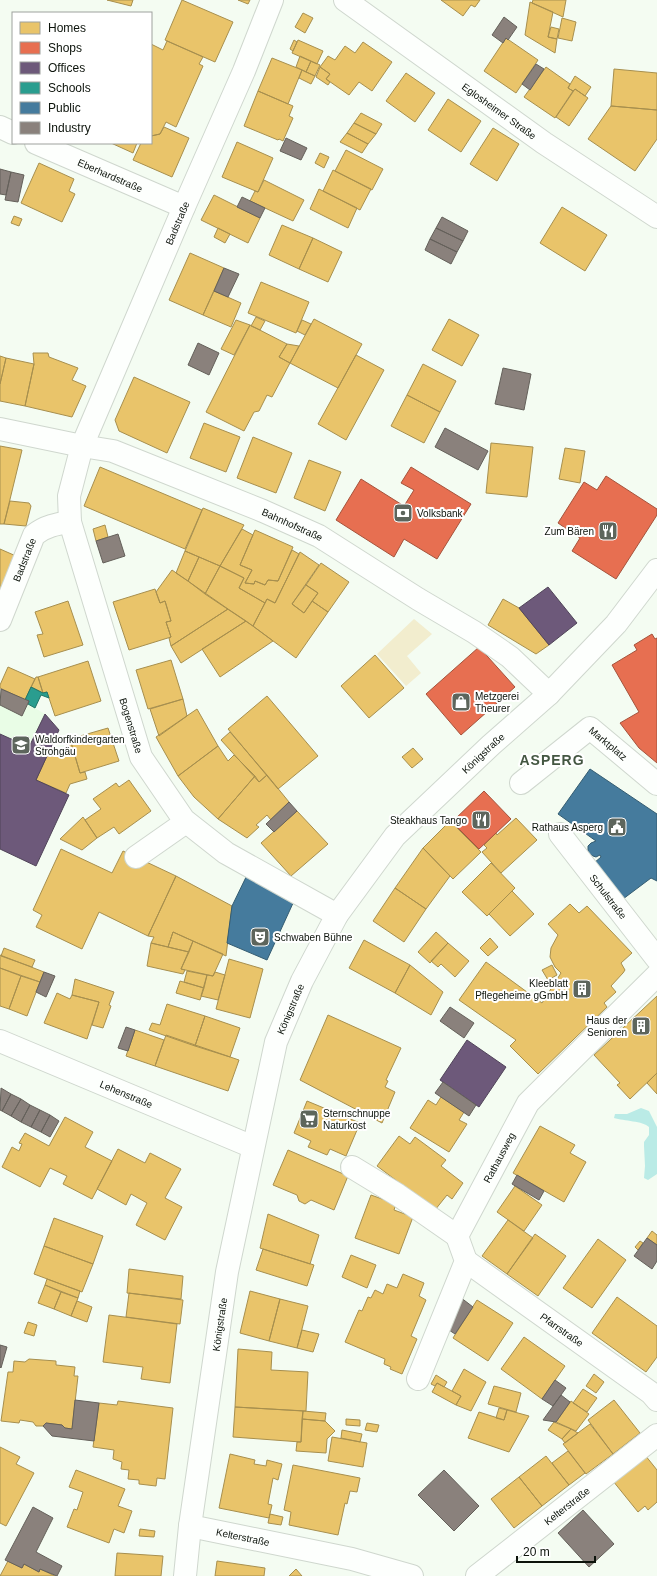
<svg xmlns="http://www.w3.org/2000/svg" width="657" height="1576" font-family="Helvetica,sans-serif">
  <rect width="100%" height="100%" fill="#f4fcf2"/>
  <path fill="#e9fde6" d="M28 704 45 714 29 747 0 734V705L22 716Z"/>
  <path fill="#f2edce" d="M414 619 432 634 407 656 421 673 406 686 377 654Z"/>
  <path fill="#baebe6" d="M641 1108 649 1111 657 1127V1174L648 1180 644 1178 645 1166 644 1146V1142L649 1135V1127C643 1121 624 1121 614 1118L615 1114H627Z"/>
  <path fill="#e9c46a" stroke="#a78f4e" d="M107 0H133L131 6Z
    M182 0 233 22 215 62 165 40Z
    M238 0H250L248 4Z
    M441 0H480L475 7 471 5 463 16Z
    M533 0H566L563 17 532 3Z
    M530 2 553 12 548 37 557 39 555 53 525 35Z
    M303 13 313 18 305 33 295 27Z
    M562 18 576 22 572 41 558 38Z
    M551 27 559 29 557 39 548 37Z
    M506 38 538 60 516 93 484 71Z
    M294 40 297 42 293 51 290 49Z
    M298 40 323 51 317 64 292 53Z
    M167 41 203 57 199 64 203 66 176 127 166 122 160 134 151 136V44L163 50Z
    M363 42 392 62 372 91 359 82 349 95 326 79 330 74 320 67 328 56 335 60 345 46 355 53Z
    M300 56 311 61 306 72 296 67Z
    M272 58 302 70 288 104 258 91Z
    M311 61 320 65 315 76 306 72Z
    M320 67 330 74 326 79 330 82 328 85 316 77Z
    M546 67 570 84 568 88 573 91 555 118 524 97Z
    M614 69 657 73V110L611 106Z
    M302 70 315 76 311 84 299 78Z
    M406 73 435 93 415 122 386 101Z
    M575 76 591 87 585 96 575 89 573 91 568 88Z
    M575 89 588 98 569 126 556 117Z
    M258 91 293 106 289 116 293 118 283 141 279 139 278 140 244 126Z
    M448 99 481 121 461 152 428 130Z
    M611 106 657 110V139L635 171 588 139Z
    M361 113 382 124 376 134 354 123Z
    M354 123 376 134 368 144 347 133Z
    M164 127 189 138 172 177 133 160 141 143H151V136L160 134Z
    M493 128 519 144 497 181 470 164Z
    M347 133 368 144 362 153 340 142Z
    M237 142 273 158 258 192 222 177Z
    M111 143H137L133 153Z
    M346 150 383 169 372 190 335 171Z
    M320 153 329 157 324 168 315 163Z
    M39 163 74 179 69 191 75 194 62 222 21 203Z
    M333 170 371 189 360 210 323 191Z
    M264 180 304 200 293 221 250 201 255 191 258 192Z
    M319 189 357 208 348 228 310 209Z
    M214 195 260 218 248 243 201 220Z
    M562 207 607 235 585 271 540 243Z
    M14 216 22 219 19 226 11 223Z
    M282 225 313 238 299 269 269 255Z
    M218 228 230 234 225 243 214 237Z
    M313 238 342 252 328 282 299 269Z
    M190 253 224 268 203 315 169 300Z
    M261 282 309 302 296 333 248 313Z
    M214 291 241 303 231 327 203 315Z
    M256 317 265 321 260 330 251 326Z
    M314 319 362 344 338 388 290 363Z
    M449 319 479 335 462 366 432 350Z
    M236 320 250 325 234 355 221 349Z
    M302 320 311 324 305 335 297 331Z
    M250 325 287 344 279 357 290 363 272 397 267 395 259 411 254 412 244 431 206 412Z
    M287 344 299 346 290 363 279 357Z
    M33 353H48L49 357 78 368 72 380 86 386 72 417 25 406 34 364Z
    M356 355 384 370 346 440 318 424Z
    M0 356 6 358 0 384Z
    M6 358 34 364 25 406 0 401V384Z
    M423 364 456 381 440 412 407 395Z
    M134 377 190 402 167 453 119 431 115 420Z
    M407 395 440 412 424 443 391 426Z
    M204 423 240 437 226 472 190 458Z
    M253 437 292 453 276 493 237 478Z
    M491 443 533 447 527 497 486 493Z
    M0 446 22 450 4 524H0Z
    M565 448 585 451 580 483 559 479Z
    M309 460 341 472 325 511 294 498Z
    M100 467 202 510 185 549 84 506Z
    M10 501 29 503 31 506 26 526 4 524Z
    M203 508 244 525 220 566 185 551Z
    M105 525 108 537 96 541 93 529Z
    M242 529 253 535 240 565 252 570 245 583 254 584 255 581 265 585 268 580 278 581 292 550 299 554 275 603 267 599 265 603 239 588 244 578 220 566Z
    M255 530 293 547 278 581 268 580 265 585 255 581 254 584 245 583 252 570 240 565Z
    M0 549 16 556 0 592Z
    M185 551 199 557 188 581 176 573Z
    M300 552 319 565 292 604 304 613 312 601 328 612 296 658 253 626 267 599 275 603Z
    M199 557 220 566 205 594 188 581Z
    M321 563 349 582 328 612 312 601 318 593 306 585Z
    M220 566 244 578 239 588 265 603 253 626 205 594Z
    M172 570 228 609 171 646 169 638 171 637 166 622 171 621 165 601 160 603 156 592Z
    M306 585 318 593 304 613 292 604Z
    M155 589 160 603 165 601 171 621 166 622 171 637 129 650 113 602Z
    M503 599 519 608 549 645 536 654 488 625Z
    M68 601 83 645 44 657 37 635 43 634 35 612Z
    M228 609 246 621 181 663 171 646Z
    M246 621 273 641 220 677 202 649Z
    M375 655 404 688 369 718 341 686Z
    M171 660 183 699 148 709 136 670Z
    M88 661 101 701 55 716 47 692 43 693 38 677Z
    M8 667 35 679 25 700 0 688V685Z
    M36 677H38L43 693 31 687Z
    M267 696 318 756 278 789 228 729Z
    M183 699 187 716 159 736 150 709Z
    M197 709 218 746 178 776 156 737Z
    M108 728 119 761 80 773 70 739Z
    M230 732 267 775 259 782 221 740Z
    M70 739 80 773 85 772 87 779 70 784 66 793 36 780 51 747 67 754 69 753 66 741Z
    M218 746 228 761 234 755 255 776 218 819 194 797 178 776Z
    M413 748 423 759 412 768 402 757Z
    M267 775 289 802 271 820 267 815 256 825 259 827 247 838 218 819 255 776 259 782Z
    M129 780 151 811 119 834 114 827 97 838 85 820 101 809 93 799 116 783 119 787Z
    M297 811 328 844 291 876 261 843Z
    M83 817 97 838 82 850 60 839Z
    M516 818 537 840 501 873 482 852 487 848 484 845 496 833 497 835Z
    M450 821 481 852 453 879 423 848Z
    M423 848 450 876 426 909 395 888Z
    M61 849 112 873 123 851 176 876 148 936 99 912 82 949 36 927 42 915 33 910Z
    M491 863 515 888 487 916 462 892Z
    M176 876 232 906 226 956 173 932 168 947 151 943 154 937 148 936Z
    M395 888 426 909 404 942 373 921Z
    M512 891 534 914 510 936 489 914Z
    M570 904 579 913 587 906 632 953 621 963 625 970 623 973 611 986 616 992 604 1003 607 1007 538 1074 510 1046 516 1040 459 1000 486 962 542 1003 561 973 555 967 550 957 551 948 558 935 548 924Z
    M173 932 193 941 189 952 168 947Z
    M436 932 448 943 430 963 418 952Z
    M490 938 498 947 488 956 480 948Z
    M364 940 410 965 395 993 349 968Z
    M193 941 223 954 213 976 181 969Z
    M151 943 189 952 181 969 185 970 183 974 147 966Z
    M448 943 469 961 455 977 441 964 438 967 431 961Z
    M4 948 35 960 32 967 1 956Z
    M0 955 44 972 40 982 0 968Z
    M229 959 263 969 250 1018 216 1009Z
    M410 965 443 992 431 1015 395 993Z
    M552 965 557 975 548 980 542 970Z
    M0 968 21 976 9 1009 0 1006Z
    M187 971 207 975 204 988 184 982Z
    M215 972 225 975 218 1000 201 996 207 975 213 976Z
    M21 976 40 982 27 1016 9 1009Z
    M75 979 114 992 109 1005 111 1006 103 1028 92 1025 99 1002 72 995Z
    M180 981 204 988 200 1000 176 993Z
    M57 993 70 999 72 995 99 1002 87 1039 44 1023Z
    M657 996V1073L630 1099 617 1085 620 1083 594 1055Z
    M167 1004 205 1016 195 1046 149 1030 152 1023 160 1025Z
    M328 1015 401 1048 386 1080 388 1081 385 1087 395 1092 382 1123 300 1080Z
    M205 1016 240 1028 230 1057 195 1046Z
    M135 1030 164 1040 155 1066 126 1056Z
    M166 1035 239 1060 228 1091 155 1066Z
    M657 1073V1094L647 1083Z
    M441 1097 464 1112 459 1120 467 1124 449 1152 410 1128 428 1100 436 1105Z
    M307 1101 360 1123 346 1156 330 1149 327 1155 308 1147 311 1141 294 1133Z
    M65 1117 93 1132 85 1147 112 1161 92 1199 63 1184 67 1176 50 1168 40 1187 2 1167 12 1147 19 1151 22 1144 19 1143 25 1133 49 1146Z
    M540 1126 575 1145 570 1153 586 1162 564 1202 513 1173Z
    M399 1136 410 1144 415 1137 446 1160 441 1166 463 1183 452 1199 447 1195 435 1210 396 1183 397 1181 377 1166Z
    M118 1149 145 1163 150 1153 181 1169 165 1198 182 1207 165 1240 136 1225 147 1203 131 1194 126 1205 97 1189Z
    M288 1150 348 1176 334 1210 311 1200 305 1204 299 1201 297 1195 273 1185Z
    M515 1186 542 1205 524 1231 497 1212Z
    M371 1195 396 1204 394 1210 413 1217 399 1254 355 1238Z
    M268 1214 319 1235 310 1264 260 1248Z
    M54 1218 103 1236 93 1264 44 1246Z
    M508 1220 533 1238 507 1274 482 1256Z
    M652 1231 657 1235V1245L647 1238Z
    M535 1234 566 1256 538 1296 507 1274Z
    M598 1239 626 1260 592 1308 563 1288Z
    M640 1241 643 1243 638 1250 635 1247Z
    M44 1246 93 1264 82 1292 34 1274Z
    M263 1249 314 1265 307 1286 256 1270Z
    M351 1255 376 1265 367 1288 342 1277Z
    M129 1269 183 1276 181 1299 127 1293Z
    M403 1274 424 1283 419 1296 426 1300 411 1336 417 1339 402 1374 390 1369 391 1367 384 1364 385 1359 345 1342 359 1310 362 1311 368 1297 371 1298 375 1290 383 1294 387 1284 397 1288Z
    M47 1279 80 1291 78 1298 45 1285Z
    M45 1285 61 1292 54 1309 38 1303Z
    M250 1291 280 1299 269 1341 240 1333Z
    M61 1292 78 1298 71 1316 54 1309Z
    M129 1293 183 1300 180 1324 126 1317Z
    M617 1297 657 1326V1357L646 1372 592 1333Z
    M280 1299 308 1306 297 1348 269 1341Z
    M477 1300 513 1323 488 1361 453 1338Z
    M77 1301 92 1307 87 1322 71 1316Z
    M109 1315 177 1324 170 1383 141 1379 143 1367 103 1362Z
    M28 1322 37 1325 34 1336 24 1333Z
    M302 1330 319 1334 313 1352 297 1348Z
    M524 1337 565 1366 542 1399 501 1369Z
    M238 1349 272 1352 271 1370 308 1372 306 1411 235 1407Z
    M29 1359 56 1361V1365L75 1367 74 1376H78L72 1429 65 1428 62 1425 46 1423 43 1426H36L33 1422 20 1420 19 1423 1 1421 8 1372H13L14 1361 25 1362Z
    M464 1369 486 1382 471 1411 456 1405 461 1396 452 1391Z
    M594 1374 604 1382 596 1393 586 1386Z
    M436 1375 447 1382 444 1387 437 1383 435 1386 431 1384Z
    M437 1383 461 1396 456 1405 432 1392Z
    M494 1386 521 1393 516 1412 488 1404Z
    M583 1389 597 1398 587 1412 573 1403Z
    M614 1400 640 1433 613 1454 588 1420Z
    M118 1401 173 1408 165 1479 157 1478 156 1486 139 1484V1480L128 1479 129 1470 121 1469 122 1462 113 1459 114 1450 93 1447 99 1403 117 1405Z
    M571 1401 589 1414 576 1431 556 1422Z
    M235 1407 303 1411 301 1442 233 1437Z
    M499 1408 507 1410 504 1420 496 1418Z
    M507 1410 529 1416 509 1452 468 1438 479 1412 504 1420Z
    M303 1411 326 1413 325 1421 302 1419Z
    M302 1419 325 1421 335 1431 327 1439 326 1453 296 1451 297 1442H301Z
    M346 1419 360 1420V1426L346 1425Z
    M554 1422 571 1429 562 1439 548 1430Z
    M367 1423 379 1425 377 1432 365 1430Z
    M590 1424 613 1454 586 1474 563 1444Z
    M571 1429 578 1433 565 1443 562 1439Z
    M342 1430 362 1434 360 1442 341 1438Z
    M332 1437 367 1443 363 1467 328 1461Z
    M0 1447 20 1457 16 1464 34 1473 6 1526 0 1523Z
    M568 1451 585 1473 569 1485 552 1463Z
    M230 1454 255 1460 254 1464 266 1466 267 1460 282 1464 278 1480 273 1478 268 1504 272 1505 269 1518 219 1508Z
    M645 1455 657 1470V1502L648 1510 645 1506 638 1512 613 1481Z
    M546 1456 569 1485 542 1506 519 1477Z
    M293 1465 360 1478 357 1492 350 1491 347 1504 345 1503 338 1535 289 1525 291 1512 284 1510Z
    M76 1470 125 1489 118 1506 132 1511 124 1533 114 1529 109 1543 67 1527 74 1509 77 1510 83 1492 69 1487Z
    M519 1477 542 1506 514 1528 491 1499Z
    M270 1514 283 1517 281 1525 268 1523Z
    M140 1529 155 1531 154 1537 139 1536Z
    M117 1553 163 1556 161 1576H115Z
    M8 1561 22 1568 24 1564 39 1572 40 1569 55 1576H0Z
    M217 1561 265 1568 264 1576H215Z
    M296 1569 302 1576H289Z"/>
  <path fill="#e76f51" stroke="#a5533c" d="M411 467 471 504 437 559 404 539 394 557 336 520 361 479 404 506 414 490 401 483Z
    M606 476 657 509V515L616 579 572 551 580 538 558 523 584 482 597 490Z
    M652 634 655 639 657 638V763L639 748 620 723 639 712 612 665 637 650 634 645Z
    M479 647 515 687 461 735 426 694Z
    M484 791 511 819 479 849 452 822Z"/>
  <path fill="#6d597a" stroke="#504459" d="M548 587 577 623 549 645 519 608Z
    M45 714 59 730 36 780 69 795 36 866 0 849V734L29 747Z
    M467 1040 506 1067 479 1107 440 1080Z"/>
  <path fill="#2a9d8f" stroke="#217467" d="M31 687 43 693 47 692 49 698 41 695 35 708 28 704 29 701 25 700Z"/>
  <path fill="#457b9d" stroke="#345c71" d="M590 769 657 814V881L651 878 623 899 594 863 601 857 600 855 596 857 593 856 588 853V846L591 843 596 841 558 814Z
    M249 871 294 901 267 960 227 943 232 906Z"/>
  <path fill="#8a817c" stroke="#64605a" d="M504 17 517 27 508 40 506 38 503 43 492 35Z
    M536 64 544 69 530 90 522 84Z
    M286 138 307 148 301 160 280 151Z
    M0 169 11 172 6 195 0 194Z
    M11 172 24 175 18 202 5 200Z
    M242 197 265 208 260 218 237 207Z
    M442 217 468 231 463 241 436 228Z
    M436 228 463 241 457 252 430 239Z
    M430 239 457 252 451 264 425 250Z
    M224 268 239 274 228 297 214 291Z
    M198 343 219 353 209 375 188 365Z
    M503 368 531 374 524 410 495 404Z
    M445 428 488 451 478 470 435 447Z
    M118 534 125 556 103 563 96 541Z
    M1 689 29 701 22 716 0 705Z
    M289 802 297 811 274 832 266 824Z
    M44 972 55 976 46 997 36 992Z
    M450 1007 474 1023 464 1038 440 1021Z
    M126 1027 135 1030 128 1051 118 1048Z
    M443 1082 476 1105 469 1116 435 1093Z
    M1 1088 11 1094 2 1111 0 1110Z
    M11 1094 21 1099 11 1116 2 1111Z
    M21 1099 30 1105 21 1122 11 1116Z
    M30 1105 40 1110 31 1127 21 1122Z
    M40 1110 50 1115 41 1132 31 1127Z
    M50 1115 59 1121 50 1137 41 1132Z
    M517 1175 544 1191 539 1200 512 1184Z
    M647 1238 657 1245V1261L652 1269 634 1256Z
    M460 1297 473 1307 455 1334 446 1328Z
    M0 1345 7 1347 1 1368 0 1367Z
    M555 1380 566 1388 553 1406 542 1399Z
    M561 1395 570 1402 556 1422 543 1420Z
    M75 1400 99 1403 94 1441 52 1436 43 1426 46 1423 62 1425 65 1428 72 1429Z
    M444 1470 479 1506 454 1531 418 1495Z
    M33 1507 53 1518 36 1552 62 1566 57 1576 40 1569 39 1572 24 1564 22 1568 5 1560Z
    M583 1510 614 1544 589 1567 558 1533Z"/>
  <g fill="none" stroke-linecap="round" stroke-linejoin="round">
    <defs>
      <g id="minor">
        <path id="s1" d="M272 0 244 71 184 207 82 446 69 496 70 522 141 757 184 820 226 853 337 915"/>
        <path d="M0 127 13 133"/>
        <path id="s2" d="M36 143 184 207"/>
        <path id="s3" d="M0 429 82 446 113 451 263 511 319 536 418 599 474 632 510 657 549 694"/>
        <path id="s4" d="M0 620 34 535C45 526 57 524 70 522"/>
        <path id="s5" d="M521 783 590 728 657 784"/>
        <path id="s6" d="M560 834 657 959"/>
        <path d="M136 857 186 822"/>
        <path id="s7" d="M0 1041 253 1147"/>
        <path d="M352 1167 398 1195 457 1236"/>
        <path id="s8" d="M466 1261 651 1393 657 1400"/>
        <path id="s9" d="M418 1379 466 1261 457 1236 528 1103 657 975"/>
        <path id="s10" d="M190 1526 352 1559 412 1576"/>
        <path id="s11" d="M477 1576 657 1435"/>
      </g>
      <g id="major">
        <path id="s12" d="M345 0 544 143 657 217"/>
        <path id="s13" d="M185 1576 190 1526 227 1272 276 1042 302 981 337 915 395 836 491 745 549 694 616 624 657 570"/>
      </g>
    </defs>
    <use href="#minor" stroke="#cfd7ce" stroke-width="24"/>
    <use href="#major" stroke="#cfd7ce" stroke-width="24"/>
    <use href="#minor" stroke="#fdfffd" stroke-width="22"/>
    <use href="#major" stroke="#fdfffd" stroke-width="22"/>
  </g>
  <defs>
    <symbol id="bank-square" viewBox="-11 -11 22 22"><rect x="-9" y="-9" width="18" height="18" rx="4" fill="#5d655c" stroke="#fff"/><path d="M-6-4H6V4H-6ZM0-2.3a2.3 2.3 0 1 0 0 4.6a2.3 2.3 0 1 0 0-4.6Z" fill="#fff"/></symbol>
    <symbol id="restaurant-square" viewBox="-11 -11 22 22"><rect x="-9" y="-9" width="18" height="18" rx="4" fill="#5d655c" stroke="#fff"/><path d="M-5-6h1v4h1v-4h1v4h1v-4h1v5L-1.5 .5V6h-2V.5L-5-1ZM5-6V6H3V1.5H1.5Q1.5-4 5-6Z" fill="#fff"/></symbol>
    <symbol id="shop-square" viewBox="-11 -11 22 22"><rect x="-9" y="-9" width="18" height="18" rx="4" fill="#5d655c" stroke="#fff"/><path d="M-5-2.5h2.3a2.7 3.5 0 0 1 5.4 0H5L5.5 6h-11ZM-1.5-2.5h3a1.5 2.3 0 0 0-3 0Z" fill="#fff"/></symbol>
    <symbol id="school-square" viewBox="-11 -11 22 22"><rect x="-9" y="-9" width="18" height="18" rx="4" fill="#5d655c" stroke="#fff"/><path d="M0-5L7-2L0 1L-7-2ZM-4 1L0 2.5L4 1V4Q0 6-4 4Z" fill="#fff"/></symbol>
    <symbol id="civic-square" viewBox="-11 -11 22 22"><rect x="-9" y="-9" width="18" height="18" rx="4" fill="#5d655c" stroke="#fff"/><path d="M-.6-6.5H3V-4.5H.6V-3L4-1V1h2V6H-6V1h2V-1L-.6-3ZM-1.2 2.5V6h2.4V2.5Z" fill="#fff"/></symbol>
    <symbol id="theatre-square" viewBox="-11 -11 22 22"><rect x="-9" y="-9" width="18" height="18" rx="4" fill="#5d655c" stroke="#fff"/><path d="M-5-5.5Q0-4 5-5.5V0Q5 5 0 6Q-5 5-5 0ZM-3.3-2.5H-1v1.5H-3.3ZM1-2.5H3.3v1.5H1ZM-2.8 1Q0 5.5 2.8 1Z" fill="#fff"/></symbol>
    <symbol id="building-square" viewBox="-11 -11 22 22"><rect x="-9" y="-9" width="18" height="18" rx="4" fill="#5d655c" stroke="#fff"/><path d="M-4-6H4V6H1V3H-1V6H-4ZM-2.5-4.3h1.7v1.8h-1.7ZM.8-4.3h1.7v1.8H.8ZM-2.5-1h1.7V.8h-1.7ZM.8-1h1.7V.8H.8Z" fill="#fff"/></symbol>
    <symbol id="supermarket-square" viewBox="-11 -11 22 22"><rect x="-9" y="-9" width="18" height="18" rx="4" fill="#5d655c" stroke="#fff"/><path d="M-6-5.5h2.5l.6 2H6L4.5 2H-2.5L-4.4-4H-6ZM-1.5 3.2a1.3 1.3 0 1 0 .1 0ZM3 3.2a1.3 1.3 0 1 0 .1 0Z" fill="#fff"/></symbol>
  </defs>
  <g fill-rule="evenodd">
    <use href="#bank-square" x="392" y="502" width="22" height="22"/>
    <use href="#restaurant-square" x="597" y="520" width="22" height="22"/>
    <use href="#shop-square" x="450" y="691" width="22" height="22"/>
    <use href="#school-square" x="10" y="734" width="22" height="22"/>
    <use href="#restaurant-square" x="470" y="809" width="22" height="22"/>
    <use href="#civic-square" x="606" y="816" width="22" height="22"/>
    <use href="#theatre-square" x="249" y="926" width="22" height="22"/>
    <use href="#building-square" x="571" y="978" width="22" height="22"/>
    <use href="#building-square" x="630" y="1015" width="22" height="22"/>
    <use href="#supermarket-square" x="298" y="1108" width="22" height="22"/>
  </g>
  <g text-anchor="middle" stroke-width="4" stroke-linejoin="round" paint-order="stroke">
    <g font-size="10" fill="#0c130b" stroke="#fff">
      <text dy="4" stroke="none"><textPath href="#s12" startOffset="190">Eglosheimer Straße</textPath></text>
      <text dy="4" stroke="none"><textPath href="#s2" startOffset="81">Eberhardstraße</textPath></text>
      <text transform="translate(177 223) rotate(-67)" y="4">Badstraße</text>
      <text dy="4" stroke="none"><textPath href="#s3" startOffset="309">Bahnhofstraße</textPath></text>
      <text dy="4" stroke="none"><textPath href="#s4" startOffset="65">Badstraße</textPath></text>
      <text dy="4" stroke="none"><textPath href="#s1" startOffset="775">Bogenstraße</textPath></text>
      <text dy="4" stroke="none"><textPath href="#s5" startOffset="112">Marktplatz</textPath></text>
      <text dy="4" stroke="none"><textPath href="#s13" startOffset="902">Königstraße</textPath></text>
      <text dy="4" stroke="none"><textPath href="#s6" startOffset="79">Schulstraße</textPath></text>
      <text dy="4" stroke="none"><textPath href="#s13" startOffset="578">Königstraße</textPath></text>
      <text dy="4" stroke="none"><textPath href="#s7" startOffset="137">Lehenstraße</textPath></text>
      <text dy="4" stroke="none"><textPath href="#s9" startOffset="243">Rathausweg</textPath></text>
      <text dy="4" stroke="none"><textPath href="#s13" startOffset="254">Königstraße</textPath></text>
      <text dy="4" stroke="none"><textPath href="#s8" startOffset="118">Pfarrstraße</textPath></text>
      <text dy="4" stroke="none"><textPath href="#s11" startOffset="114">Kelterstraße</textPath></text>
      <text dy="4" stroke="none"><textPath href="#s10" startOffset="54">Kelterstraße</textPath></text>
    </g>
    <g font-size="10" fill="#0c130b" stroke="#fff" text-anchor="start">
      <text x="417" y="517">Volksbank</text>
      <text x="594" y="535" text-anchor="end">Zum Bären</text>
      <text x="475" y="700">Metzgerei<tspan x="475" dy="12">Theurer</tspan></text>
      <text x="35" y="743">Waldorfkindergarten<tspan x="35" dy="12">Strohgäu</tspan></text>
      <text x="467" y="824" text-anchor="end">Steakhaus Tango</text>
      <text x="603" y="831" text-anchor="end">Rathaus Asperg</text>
      <text x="274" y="941">Schwaben Bühne</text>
      <text x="568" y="987" text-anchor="end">Kleeblatt<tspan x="568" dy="12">Pflegeheime gGmbH</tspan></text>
      <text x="627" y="1024" text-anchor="end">Haus der<tspan x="627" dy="12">Senioren</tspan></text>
      <text x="323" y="1117">Sternschnuppe<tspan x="323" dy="12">Naturkost</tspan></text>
    </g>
    <g font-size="14" font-weight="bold" letter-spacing="1" fill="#445742" stroke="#fff">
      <text x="552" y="765">ASPERG</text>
    </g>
  </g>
  <rect x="12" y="12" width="140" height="132" fill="#ffffff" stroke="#9ea19d"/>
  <rect x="20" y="22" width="20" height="12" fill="#e9c46a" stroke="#9ea19d"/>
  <text x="48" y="32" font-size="12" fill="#0c130b">Homes</text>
  <rect x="20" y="42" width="20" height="12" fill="#e76f51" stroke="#9ea19d"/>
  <text x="48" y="52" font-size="12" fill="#0c130b">Shops</text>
  <rect x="20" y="62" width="20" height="12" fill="#6d597a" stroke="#9ea19d"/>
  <text x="48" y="72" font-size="12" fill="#0c130b">Offices</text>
  <rect x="20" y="82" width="20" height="12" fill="#2a9d8f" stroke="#9ea19d"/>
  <text x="48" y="92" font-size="12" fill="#0c130b">Schools</text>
  <rect x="20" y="102" width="20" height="12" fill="#457b9d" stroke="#9ea19d"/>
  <text x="48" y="112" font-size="12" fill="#0c130b">Public</text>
  <rect x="20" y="122" width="20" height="12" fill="#8a817c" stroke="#9ea19d"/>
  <text x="48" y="132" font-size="12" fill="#0c130b">Industry</text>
  <path d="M517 1556v6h78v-6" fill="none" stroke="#0c130b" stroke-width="2"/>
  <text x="523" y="1556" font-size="12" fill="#0c130b" stroke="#ffffff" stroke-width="3" paint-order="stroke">20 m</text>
</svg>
